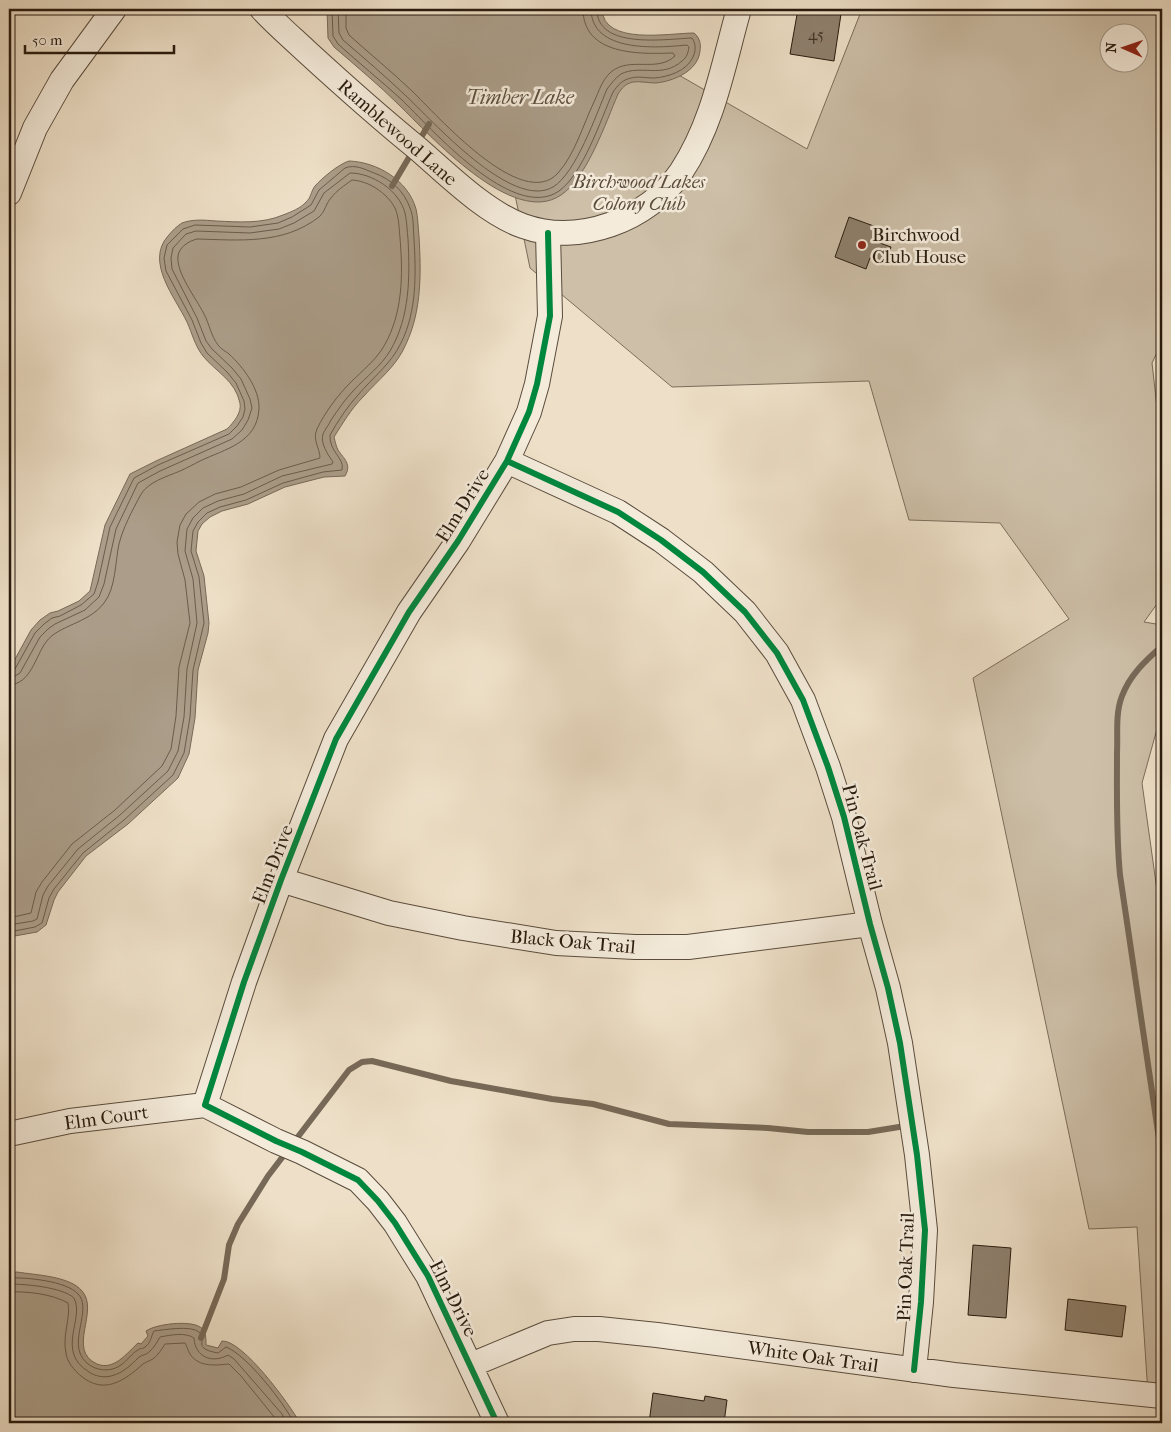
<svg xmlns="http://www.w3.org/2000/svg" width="1171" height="1432" font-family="'IM FELL French Canon',serif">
  <rect width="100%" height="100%" fill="#eee0c8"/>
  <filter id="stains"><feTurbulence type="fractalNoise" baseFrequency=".004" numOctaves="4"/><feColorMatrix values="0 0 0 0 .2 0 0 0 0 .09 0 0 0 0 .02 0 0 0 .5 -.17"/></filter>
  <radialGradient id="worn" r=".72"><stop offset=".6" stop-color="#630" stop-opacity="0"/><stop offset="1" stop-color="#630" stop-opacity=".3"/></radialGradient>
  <path fill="#cdbfa8" stroke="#7b6d5b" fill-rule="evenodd" d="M862 9H1162V342L1152 363 1162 452V597L1144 622 1162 625V711L1142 783 1162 926V1394H1148L1137 1227 1089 1229 973 678 1069 619 1000 523 909 520 869 381 672 387 530 268 505 146 573 14 807 149ZM1108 32H1138V62H1108Z"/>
  <path fill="#ab9d89" stroke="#776958" d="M327 9H602C603 46 670 33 694 33 700 38 701 44 700 51 698 71 674 81 656 83 648 83 640 81 633 82 625 84 622 88 618 94 606 122 587 178 561 195 513 228 430 135 399 105 379 85 356 66 334 47L328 38Z
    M349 161C377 162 408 180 416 209 418 217 418 227 419 236 421 272 422 310 406 344 397 366 378 380 363 397 351 409 343 423 334 437 335 441 336 446 338 450 344 459 352 464 345 476L324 477 285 487 248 504 222 511 210 517 202 524 198 531 196 551 204 576 209 623 208 633 198 670 195 718 189 754 178 778 128 824 86 856 58 892 54 900 46 925 37 932 9 937V670L31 630 40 620 50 613 58 611 79 601 90 591 105 525 130 474 156 461 227 429C233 423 242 413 240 403 235 380 216 372 203 356 195 346 192 333 187 322 175 297 145 262 168 236 172 231 177 226 182 223 193 219 204 220 216 221 238 222 262 224 283 215 291 212 301 208 306 202 311 198 311 191 315 186 322 178 339 164 349 161Z
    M17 1272C35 1275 70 1276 82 1291 100 1311 66 1350 97 1364 114 1371 127 1353 138 1343L141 1344 148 1336 146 1331C156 1324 189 1320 200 1327 206 1330 206 1338 206 1345L218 1348 222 1341C243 1340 290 1405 300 1423H9V1273Z"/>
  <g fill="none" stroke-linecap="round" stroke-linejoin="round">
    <path stroke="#6a5c4c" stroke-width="1" d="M332 9 333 36 338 44C359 63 380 80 401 99 430 127 513 223 559 191 583 174 601 119 613 92 618 85 622 80 631 78 638 76 646 78 654 78 668 77 687 71 693 57 696 50 696 44 692 38 666 39 596 50 597 9
      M338 9 339 33 343 40C364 58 385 76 405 95 432 120 512 211 553 187 576 173 596 115 607 89 611 84 615 78 621 74 641 64 662 79 682 61 687 57 688 53 689 47L687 45C657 48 591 53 591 9
      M346 9V28L349 35C370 54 391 71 412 91 436 114 522 213 558 173 575 154 583 125 594 102 599 91 602 80 611 72 630 56 657 73 675 56L673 53C640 54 583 56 583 9
      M9 671 15 669 35 633 44 624 52 618 60 616 81 605 94 594 98 582 110 527 134 478 158 465 229 434 237 426 243 417 245 409 244 401 236 383 227 372 207 353 201 343 192 320 166 271 164 258 167 245 183 229 195 225 250 227 278 223 292 217 311 205 319 190 345 168C355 164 364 169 374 173 391 179 404 191 410 208 414 217 413 229 414 239 416 273 417 311 401 343 391 364 373 377 358 395 347 407 338 421 330 435 329 452 345 458 342 470L323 472 283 483 246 500 220 507 207 513 198 522 193 531 191 551 199 577 204 623 193 670 190 717 184 753 173 775 124 820 83 853 54 889 49 898 42 923 35 927 9 932
      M9 678 15 676 20 673 40 637 48 629 55 624 85 610 99 597 104 584 116 529 138 483 160 471 232 439 242 430 248 420 252 408 250 399 241 379 232 368 212 349 206 341 197 318 172 269 171 258 173 248 186 234 196 231 250 233 279 229 294 223 314 211 324 193 350 173C372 173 399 190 405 213 407 221 407 231 408 239 410 277 410 317 390 351 381 366 366 377 354 390 345 399 338 410 331 420 329 425 325 429 323 434 320 443 328 455 333 462L332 464 282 476 244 494 218 501 203 508 193 518 187 529 185 551 193 579 197 623 187 669 184 717 178 751 168 771 120 815 78 849 48 886 43 895 37 919 33 921 9 925
      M9 685C31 684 35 657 46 642 58 625 88 624 104 603 116 588 115 562 119 544 123 528 132 511 140 496 147 482 166 477 180 471 187 468 194 464 200 461 225 449 257 443 259 409 260 389 243 367 229 354 225 351 221 349 218 345 211 336 209 323 204 314 196 298 176 273 178 256 179 247 189 241 197 239 239 240 283 245 319 217 325 212 326 203 331 198 336 191 345 185 352 180 369 181 387 193 395 208 399 217 399 228 400 238 403 275 403 313 384 346 376 360 362 371 351 382 338 395 325 412 317 429 312 440 320 448 320 458L279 470 241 487 215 494 199 502 186 514 180 525 177 542 178 554 185 580 190 623 179 667 176 716 171 749 162 766 115 810 72 844 42 882 36 892 31 913 9 918
      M9 1278C25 1277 67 1281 78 1294 91 1307 73 1335 80 1353 86 1369 107 1375 121 1365 127 1361 132 1353 138 1350 144 1346 139 1351 145 1347 151 1343 151 1336 154 1331 163 1330 191 1325 199 1332 208 1341 191 1348 218 1353L226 1347C247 1355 284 1403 294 1423
      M9 1284C25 1284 62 1287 74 1298 85 1319 55 1351 89 1372 95 1376 103 1378 111 1376 123 1373 130 1366 139 1357 142 1355 146 1355 149 1352 154 1348 157 1342 160 1337 171 1335 185 1332 194 1338 195 1357 212 1364 228 1355L234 1359 282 1414 287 1423
      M9 1292C27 1291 52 1294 68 1303 71 1317 62 1336 66 1353 67 1362 74 1370 81 1376 104 1395 124 1381 143 1364 146 1362 149 1361 153 1359 158 1355 162 1349 165 1344L185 1343C187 1346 188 1351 190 1354 199 1368 217 1365 229 1364L241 1376 279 1423"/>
    <path stroke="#776958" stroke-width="6" d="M392 186 429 124
      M1162 646C1145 661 1130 675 1122 696 1115 714 1118 734 1117 753 1117 794 1116 834 1120 875L1162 1159
      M201 1338 224 1279 229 1245 238 1224 268 1176 349 1070 362 1062 372 1061 451 1081 552 1099 593 1104 669 1124 768 1128 808 1132H868L899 1127"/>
  </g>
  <path fill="#8f816f" stroke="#291b0e" d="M798 9 841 14 834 61 790 54Z
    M849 217 882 229 877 242 891 247 886 264 870 258 866 269 835 257Z
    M973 1245 1011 1248 1006 1318 968 1315Z
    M1068 1299 1126 1306 1122 1337 1065 1330Z
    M653 1393 704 1401 705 1396 727 1400 724 1423H649Z"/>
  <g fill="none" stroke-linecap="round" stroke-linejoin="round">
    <defs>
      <path id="street" d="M262 9C276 24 291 37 306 51 342 84 379 117 417 148 447 174 486 213 523 226 579 246 648 220 681 172 714 122 723 65 739 9
        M9 193 35 128 62 80 114 9
        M507 461 618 512 661 540 703 572 745 612 777 653 803 700 828 767 844 817 870 924 888 988 900 1043 917 1155 925 1230 921 1302 914 1370
        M281 880 389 913 463 928 556 943 635 947H688L870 924
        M9 1134 70 1121 205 1105
        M471 1365 548 1333 574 1329H599L657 1335 954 1375 1162 1396
        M497 1423 428 1276 395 1223 378 1201 358 1180 302 1152 276 1141 205 1105 244 982 281 880 336 739 409 612 458 541 507 461 529 412 537 384 550 316 548 233"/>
    </defs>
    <use href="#street" stroke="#5a4c3c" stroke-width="26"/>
    <use href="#street" stroke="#f4ebdb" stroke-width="24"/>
    <defs>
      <path id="cycleway" d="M507 461 618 512 661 540 703 572 745 612 777 653 803 700 828 767 844 817 870 924 888 988 900 1043 917 1155 925 1230 921 1302 914 1370
        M497 1423 428 1276 395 1223 378 1201 358 1180 302 1152 276 1141 205 1105 244 982 281 880 336 739 409 612 458 541 507 461 529 412 537 384 550 316 548 233"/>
    </defs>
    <use href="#cycleway" stroke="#f4ebdb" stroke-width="9"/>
    <use href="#cycleway" stroke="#00873e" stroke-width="6"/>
  </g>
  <circle fill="#8f2418" stroke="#f4ebdb" stroke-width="2" cx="862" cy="245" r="5"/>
  <g text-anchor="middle" stroke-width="5" stroke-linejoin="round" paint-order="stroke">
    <g font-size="16" fill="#423426">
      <text x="816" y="40">45</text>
    </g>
    <g font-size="19" fill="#291b0e" stroke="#f4ebdb">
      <text transform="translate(398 132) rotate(41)" y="7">Ramblewood Lane</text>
      <text transform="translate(462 505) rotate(-58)" y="7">Elm Drive</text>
      <text transform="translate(863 837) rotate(75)" y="7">Pin Oak Trail</text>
      <text transform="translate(272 864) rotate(-69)" y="7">Elm Drive</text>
      <text transform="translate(573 941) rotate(5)" y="7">Black Oak Trail</text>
      <text transform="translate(106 1117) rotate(-8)" y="7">Elm Court</text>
      <text transform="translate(905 1267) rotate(-88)" y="7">Pin Oak Trail</text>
      <text transform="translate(454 1298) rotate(63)" y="7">Elm Drive</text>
      <text transform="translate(813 1356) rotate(8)" y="7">White Oak Trail</text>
    </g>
    <g font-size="19" font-style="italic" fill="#5a4c3c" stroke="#f4ebdb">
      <text x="639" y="188">Birchwood Lakes<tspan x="639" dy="22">Colony Club</tspan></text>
    </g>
    <g font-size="19" fill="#291b0e" stroke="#f4ebdb" text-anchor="start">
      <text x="872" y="241">Birchwood<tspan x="872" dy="22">Club House</tspan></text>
    </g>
    <g font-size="20" font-style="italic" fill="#5d4f3f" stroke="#f4ebdb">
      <text x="520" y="104">Timber Lake</text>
    </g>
  </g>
  <rect width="1171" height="1432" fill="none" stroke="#eee0c8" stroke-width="30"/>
  <rect x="10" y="10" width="1151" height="1412" fill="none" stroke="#291b0e" stroke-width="2.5"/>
  <rect x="15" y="15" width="1141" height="1402" fill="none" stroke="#291b0e"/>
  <g transform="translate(1124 48) rotate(272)"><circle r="24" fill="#f4ebdb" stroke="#a39889"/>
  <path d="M0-4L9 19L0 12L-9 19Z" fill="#8f2418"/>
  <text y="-8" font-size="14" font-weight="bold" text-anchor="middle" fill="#291b0e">N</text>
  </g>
  <path d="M25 45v8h149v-8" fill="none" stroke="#291b0e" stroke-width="2.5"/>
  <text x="32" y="45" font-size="15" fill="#291b0e" stroke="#f4ebdb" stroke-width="4" paint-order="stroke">50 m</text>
  <rect width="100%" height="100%" filter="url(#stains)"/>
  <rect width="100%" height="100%" fill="url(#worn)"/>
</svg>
